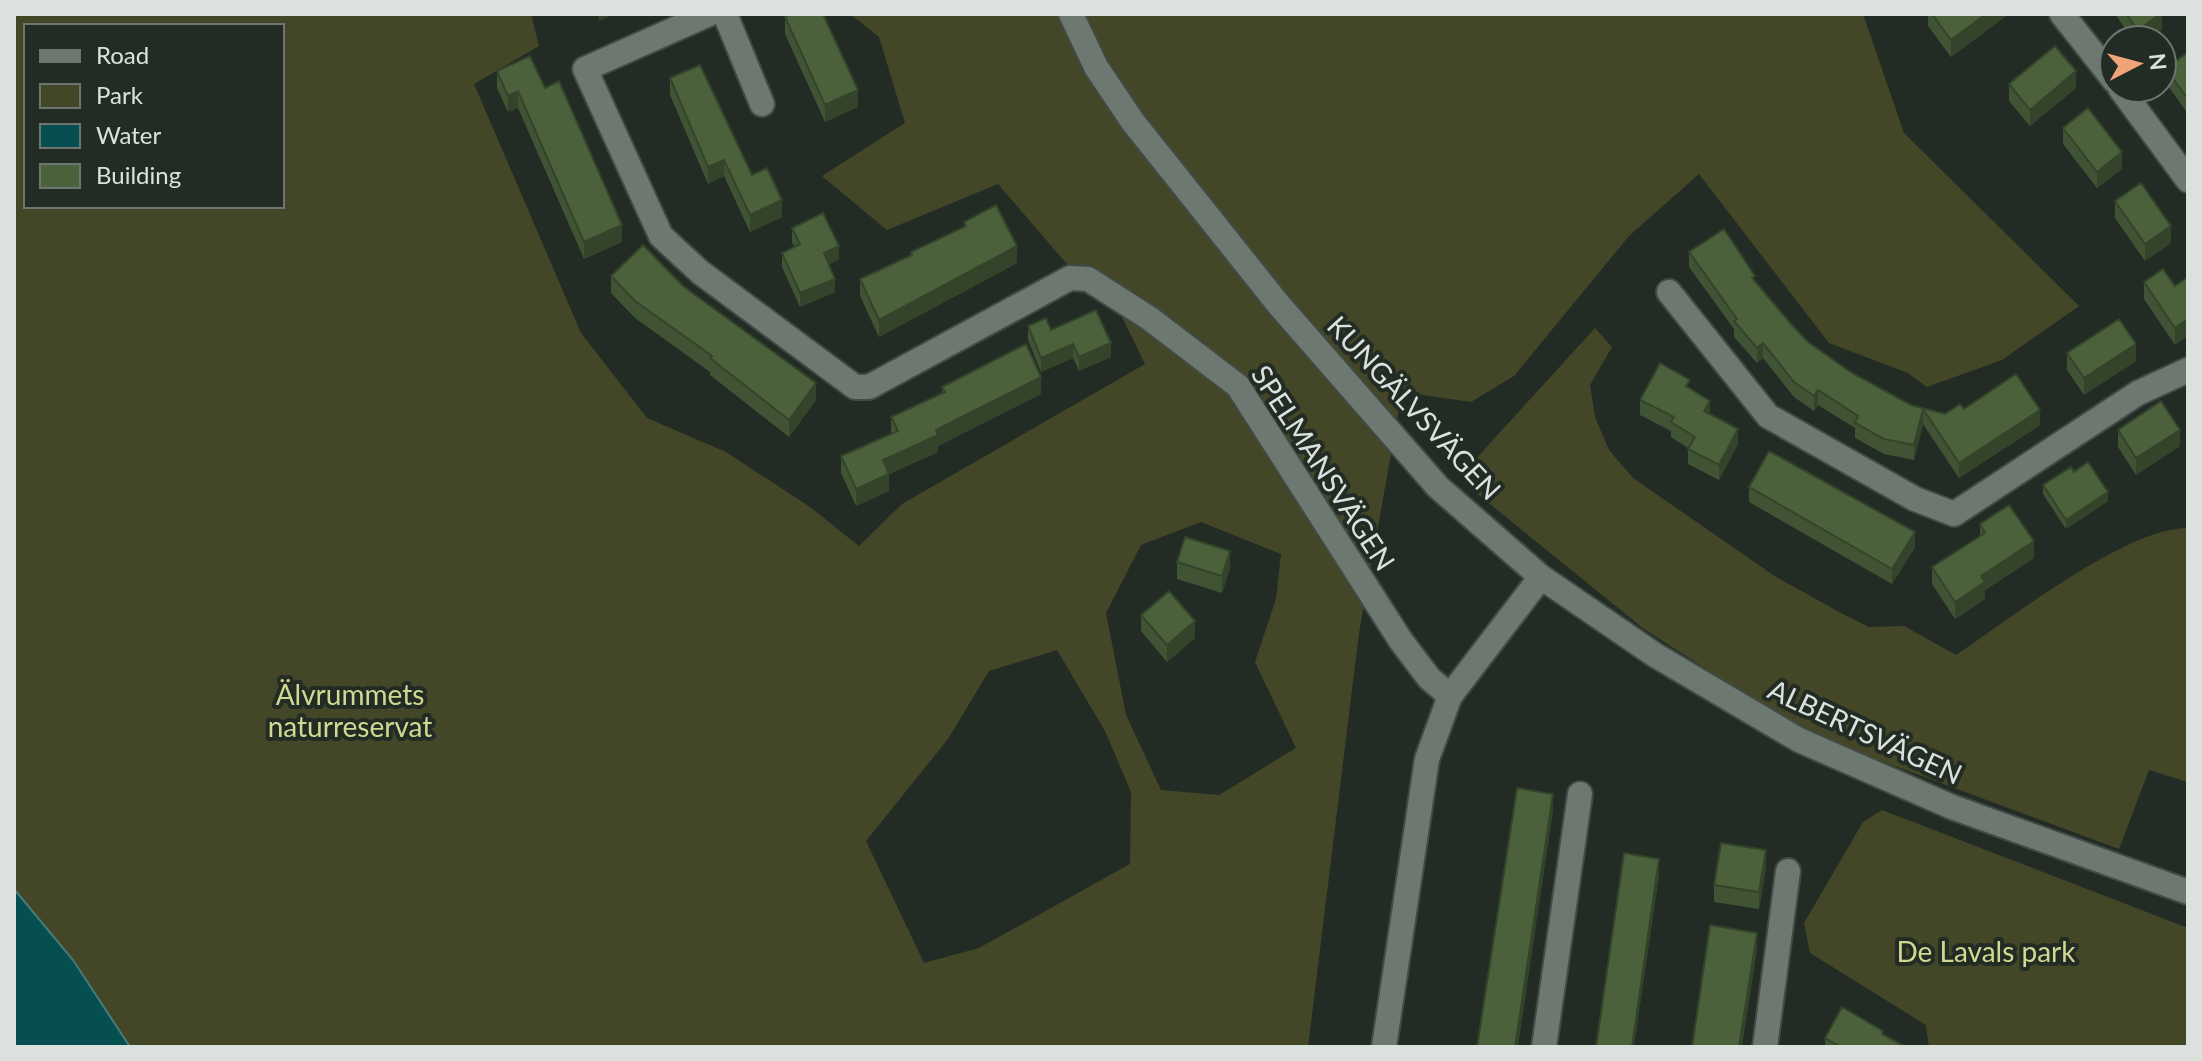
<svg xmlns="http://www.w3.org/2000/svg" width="2202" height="1061" font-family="Lato,sans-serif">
  <rect width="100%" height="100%" fill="#222c25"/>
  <path fill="#444727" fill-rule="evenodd" d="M14 14H531L539 46 474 84 581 333 647 418 726 452 810 507 859 546 902 504 1145 364 1120 313 1091 292 998 184 887 230 822 176 905 123 879 37 850 14H1863L1904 133 2079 306 2002 360 1927 387 1908 373 1829 343 1699 174 1629 236 1514 376 1471 402 1402 392 1359 633 1308 1047H126L54 937 14 889ZM26 26H282V206H26ZM1201 522 1281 554 1276 599 1255 662 1296 748 1219 795 1161 790 1126 715 1106 613 1141 545ZM1057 650 1105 731 1131 792 1130 864 979 948 924 963 866 841 948 739 989 671Z
    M1595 328 1612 347 1590 385 1595 417 1609 450 1633 478 1776 577 1841 613 1869 627 1904 626 1956 655C2010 619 2127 527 2188 528V782L2149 770 2119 849 1830 742 1736 688 1644 629 1464 483 1472 463Z
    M1882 810 2188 928V1047H1929L1926 1025 1810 953 1804 923 1863 822Z"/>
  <path fill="#064f50" stroke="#467b7a" stroke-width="2" d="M14 889 73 960 130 1047H14Z"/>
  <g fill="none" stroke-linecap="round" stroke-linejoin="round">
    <defs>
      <path id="street" d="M709 14 585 69 661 236 700 272 855 387H869L1070 278 1088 279 1149 318 1238 386 1401 641 1429 678 1450 696
        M725 14 762 104
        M2062 14 2114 80
        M2120 88 2188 180
        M1669 292 1768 416 1915 499 1954 514 2138 393 2188 370
        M1544 1047 1580 794
        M1765 1047 1788 871"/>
      <path id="secondary" d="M1071 14 1096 67 1133 122 1279 305 1438 487 1541 577 1655 655 1799 740 1952 807 2188 892
        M1384 1047 1427 759 1450 696 1541 577"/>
    </defs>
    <use href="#street" stroke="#414a44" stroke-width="28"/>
    <use href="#secondary" stroke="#414a44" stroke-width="28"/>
    <use href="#street" stroke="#6d7970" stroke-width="24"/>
    <use href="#secondary" stroke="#6d7970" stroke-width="24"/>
  </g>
  <path fill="#405334" d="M1928 14H2006V16L1951 57 1928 26Z
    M2115 14H2162V30L2148 40H2133Z
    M785 17 858 107 825 122 785 34Z
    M2188 52V114L2166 83V69Z
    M497 71 545 88 622 242 584 259 518 108 508 112 497 88Z
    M670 78 752 175 782 217 750 232 724 176 708 184 670 95Z
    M2009 84 2076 88 2030 126 2009 101Z
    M2063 128 2122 169 2097 188 2063 144Z
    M2115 201 2171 243 2145 261 2115 218Z
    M964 222 1017 263 879 337 860 296V279L911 255V252L964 226Z
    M792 228 839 259 829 264 835 292 800 307 782 267V253L794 247 792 242Z
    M1689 252 1755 282 1808 342 1852 373 1911 405 1945 414 1964 409 2040 425 1959 478 1923 424 1914 460 1884 454 1855 438V428L1818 405 1814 411 1794 397 1763 358 1757 363 1734 337V329L1689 267Z
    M611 276 683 286 816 400 789 437 710 375V372L635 318 611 293Z
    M2144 282 2175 286V345L2144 299Z
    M1028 326 1051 330 1111 357 1079 371 1073 358 1041 372 1028 340Z
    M2067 353 2136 361 2084 395 2067 370Z
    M942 387 1041 394 938 446V452L889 474V491L856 506 841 473V456L891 434V417L942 393Z
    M1690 389 1710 414 1738 444 1719 480 1688 464V448L1671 437V431L1640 415V400Z
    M2118 430 2180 446 2136 475 2118 447Z
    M2043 485 2108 501 2066 529 2043 494Z
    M1749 487 1915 547 1892 584 1749 502Z
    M1980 524 2034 558 1985 590V599L1955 619 1932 584V567L1980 537Z
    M1177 562 1230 568 1222 593 1177 579Z
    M1141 615 1195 638 1167 662 1141 631Z
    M1766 867 1759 909 1714 902V885Z
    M1883 1035 1906 1047H1825V1038Z"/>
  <path fill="#34442a" d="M599 14H615L599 21Z
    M1986 14H2006V16L1951 57V40Z
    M2160 14H2162V30L2148 40H2138V30Z
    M2076 71V88L2030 126V110Z
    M858 90V107L825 122V105Z
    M518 91V108L508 112V96Z
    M2122 152V169L2097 188V172Z
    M724 160V176L708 184V167Z
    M782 200V217L750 232V215Z
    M622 225V242L584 259V242Z
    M2171 226V243L2145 261V244Z
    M839 246V259L824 267V253Z
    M1017 246V263L879 337V320Z
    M835 279V292L800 307V293Z
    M2188 319V336L2175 345V328Z
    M1111 343V357L1079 371V357Z
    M1763 343V358L1757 363V348Z
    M1073 344V358L1041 372V358Z
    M2136 344V361L2084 395V378Z
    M1041 377V394L938 446V452L883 477V460L936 430Z
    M816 383V400L789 437V420Z
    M1818 390V405L1814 411V396Z
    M1710 401V416L1704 411Z
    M1923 409V424L1914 460V445Z
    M2040 410V425L1959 478V463Z
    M1738 429V444L1719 480V465Z
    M2180 430V446L2136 475V458Z
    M889 474V491L856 506V489Z
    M2108 492V501L2066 529V520Z
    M1915 532V547L1892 584V569Z
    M2034 541V558L1985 590V599L1955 619V602L1981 576Z
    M1230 551V568L1222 593V576Z
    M1195 621V638L1167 662V645Z
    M1553 794V811L1518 1047H1515Z
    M1766 850V867L1759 909V892Z
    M1659 859V876L1634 1047H1632Z
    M1757 933V950L1742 1047H1739Z"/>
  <path fill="#4b613c" stroke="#34442a" stroke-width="2" d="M791 14H823L858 90 825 105 785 17Z
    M1932 14H1986L1951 40Z
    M2126 14H2160L2138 30Z
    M2055 46 2076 71 2030 110 2009 84Z
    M2188 52V99L2166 69Z
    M530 56 545 88 559 81 622 225 584 242 518 91 508 96 497 71Z
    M700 65 752 175 767 168 782 200 750 215 724 160 708 167 670 78Z
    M2088 108 2122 152 2097 172 2063 128Z
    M2141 183 2171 226 2145 244 2115 201Z
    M996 205 1017 246 879 320 860 279 912 255 911 252 966 226 964 222Z
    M823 213 839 246 824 253 835 279 800 293 782 253 800 244 792 228Z
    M1724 229 1755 276 1752 278 1791 324 1808 342 1852 373 1911 405 1945 414 1960 404 1964 409 2016 374 2040 410 1959 463 1923 409 1914 445 1884 439 1855 423 1858 416 1818 390 1814 396 1794 382 1763 343 1757 348 1734 321 1737 319 1689 252Z
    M643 245 683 286 816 383 789 420 710 358 712 356 635 301 611 276Z
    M2163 269 2175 286 2188 277V319L2175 328 2144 282Z
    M1096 310 1111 343 1079 357 1073 344 1041 358 1028 326 1046 318 1051 330Z
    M2119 319 2136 344 2084 378 2067 353Z
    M1026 344 1041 377 936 430 938 435 883 460 889 474 856 489 841 456 898 431 891 417 945 392 942 387Z
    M1660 363 1690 380 1686 386 1710 401 1704 411 1738 429 1719 465 1688 449 1695 437 1671 422 1674 417 1640 400Z
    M2161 401 2180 430 2136 458 2118 430Z
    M1769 451 1915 532 1892 569 1749 487Z
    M2088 462 2108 492 2066 520 2043 485 2071 467 2074 472Z
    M2009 505 2034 541 1981 576 1985 582 1955 602 1932 567 1985 533 1980 524Z
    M1185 537 1230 551 1222 576 1177 562Z
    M1169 591 1195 621 1167 645 1141 615Z
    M1517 788 1553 794 1515 1047H1477Z
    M1721 843 1766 850 1759 892 1714 885Z
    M1624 853 1659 859 1632 1047H1596Z
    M1710 925 1757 933 1739 1047H1692Z
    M1842 1007 1883 1031 1882 1034 1906 1047H1841L1825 1038Z"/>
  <g text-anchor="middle" stroke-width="8" stroke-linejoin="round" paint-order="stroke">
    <g font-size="28" fill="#dbe2dd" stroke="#222c25">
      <text transform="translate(1414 408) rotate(47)" y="10">KUNGÄLVSVÄGEN</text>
      <text transform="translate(1323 468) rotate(57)" y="10">SPELMANSVÄGEN</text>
      <text transform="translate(1865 732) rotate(25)" y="10">ALBERTSVÄGEN</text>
    </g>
    <g font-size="28" fill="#d1d890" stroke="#222c25">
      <text x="350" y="705">Älvrummets<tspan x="350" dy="32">naturreservat</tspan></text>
      <text x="1986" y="962">De Lavals park</text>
    </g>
  </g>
  <rect width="2202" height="1061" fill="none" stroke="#dbe2dd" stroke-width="32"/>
  <rect x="24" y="24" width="260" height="184" fill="#222c25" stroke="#6c756f" stroke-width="2"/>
  <rect x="40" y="50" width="40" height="12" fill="#6d7970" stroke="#6c756f" stroke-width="2"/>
  <text x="96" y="64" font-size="24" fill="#dbe2dd">Road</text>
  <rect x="40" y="84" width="40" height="24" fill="#444727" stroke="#6c756f" stroke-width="2"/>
  <text x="96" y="104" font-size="24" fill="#dbe2dd">Park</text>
  <rect x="40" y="124" width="40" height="24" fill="#064f50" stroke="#6c756f" stroke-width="2"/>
  <text x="96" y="144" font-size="24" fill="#dbe2dd">Water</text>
  <rect x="40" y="164" width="40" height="24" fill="#4b613c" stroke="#6c756f" stroke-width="2"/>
  <text x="96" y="184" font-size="24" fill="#dbe2dd">Building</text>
  <g transform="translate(2138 64) rotate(84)"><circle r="38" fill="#222c25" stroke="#6c756f" stroke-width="2"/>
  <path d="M0-6L14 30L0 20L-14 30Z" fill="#efa377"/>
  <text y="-12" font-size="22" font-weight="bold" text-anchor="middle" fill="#dbe2dd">N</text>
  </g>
</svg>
